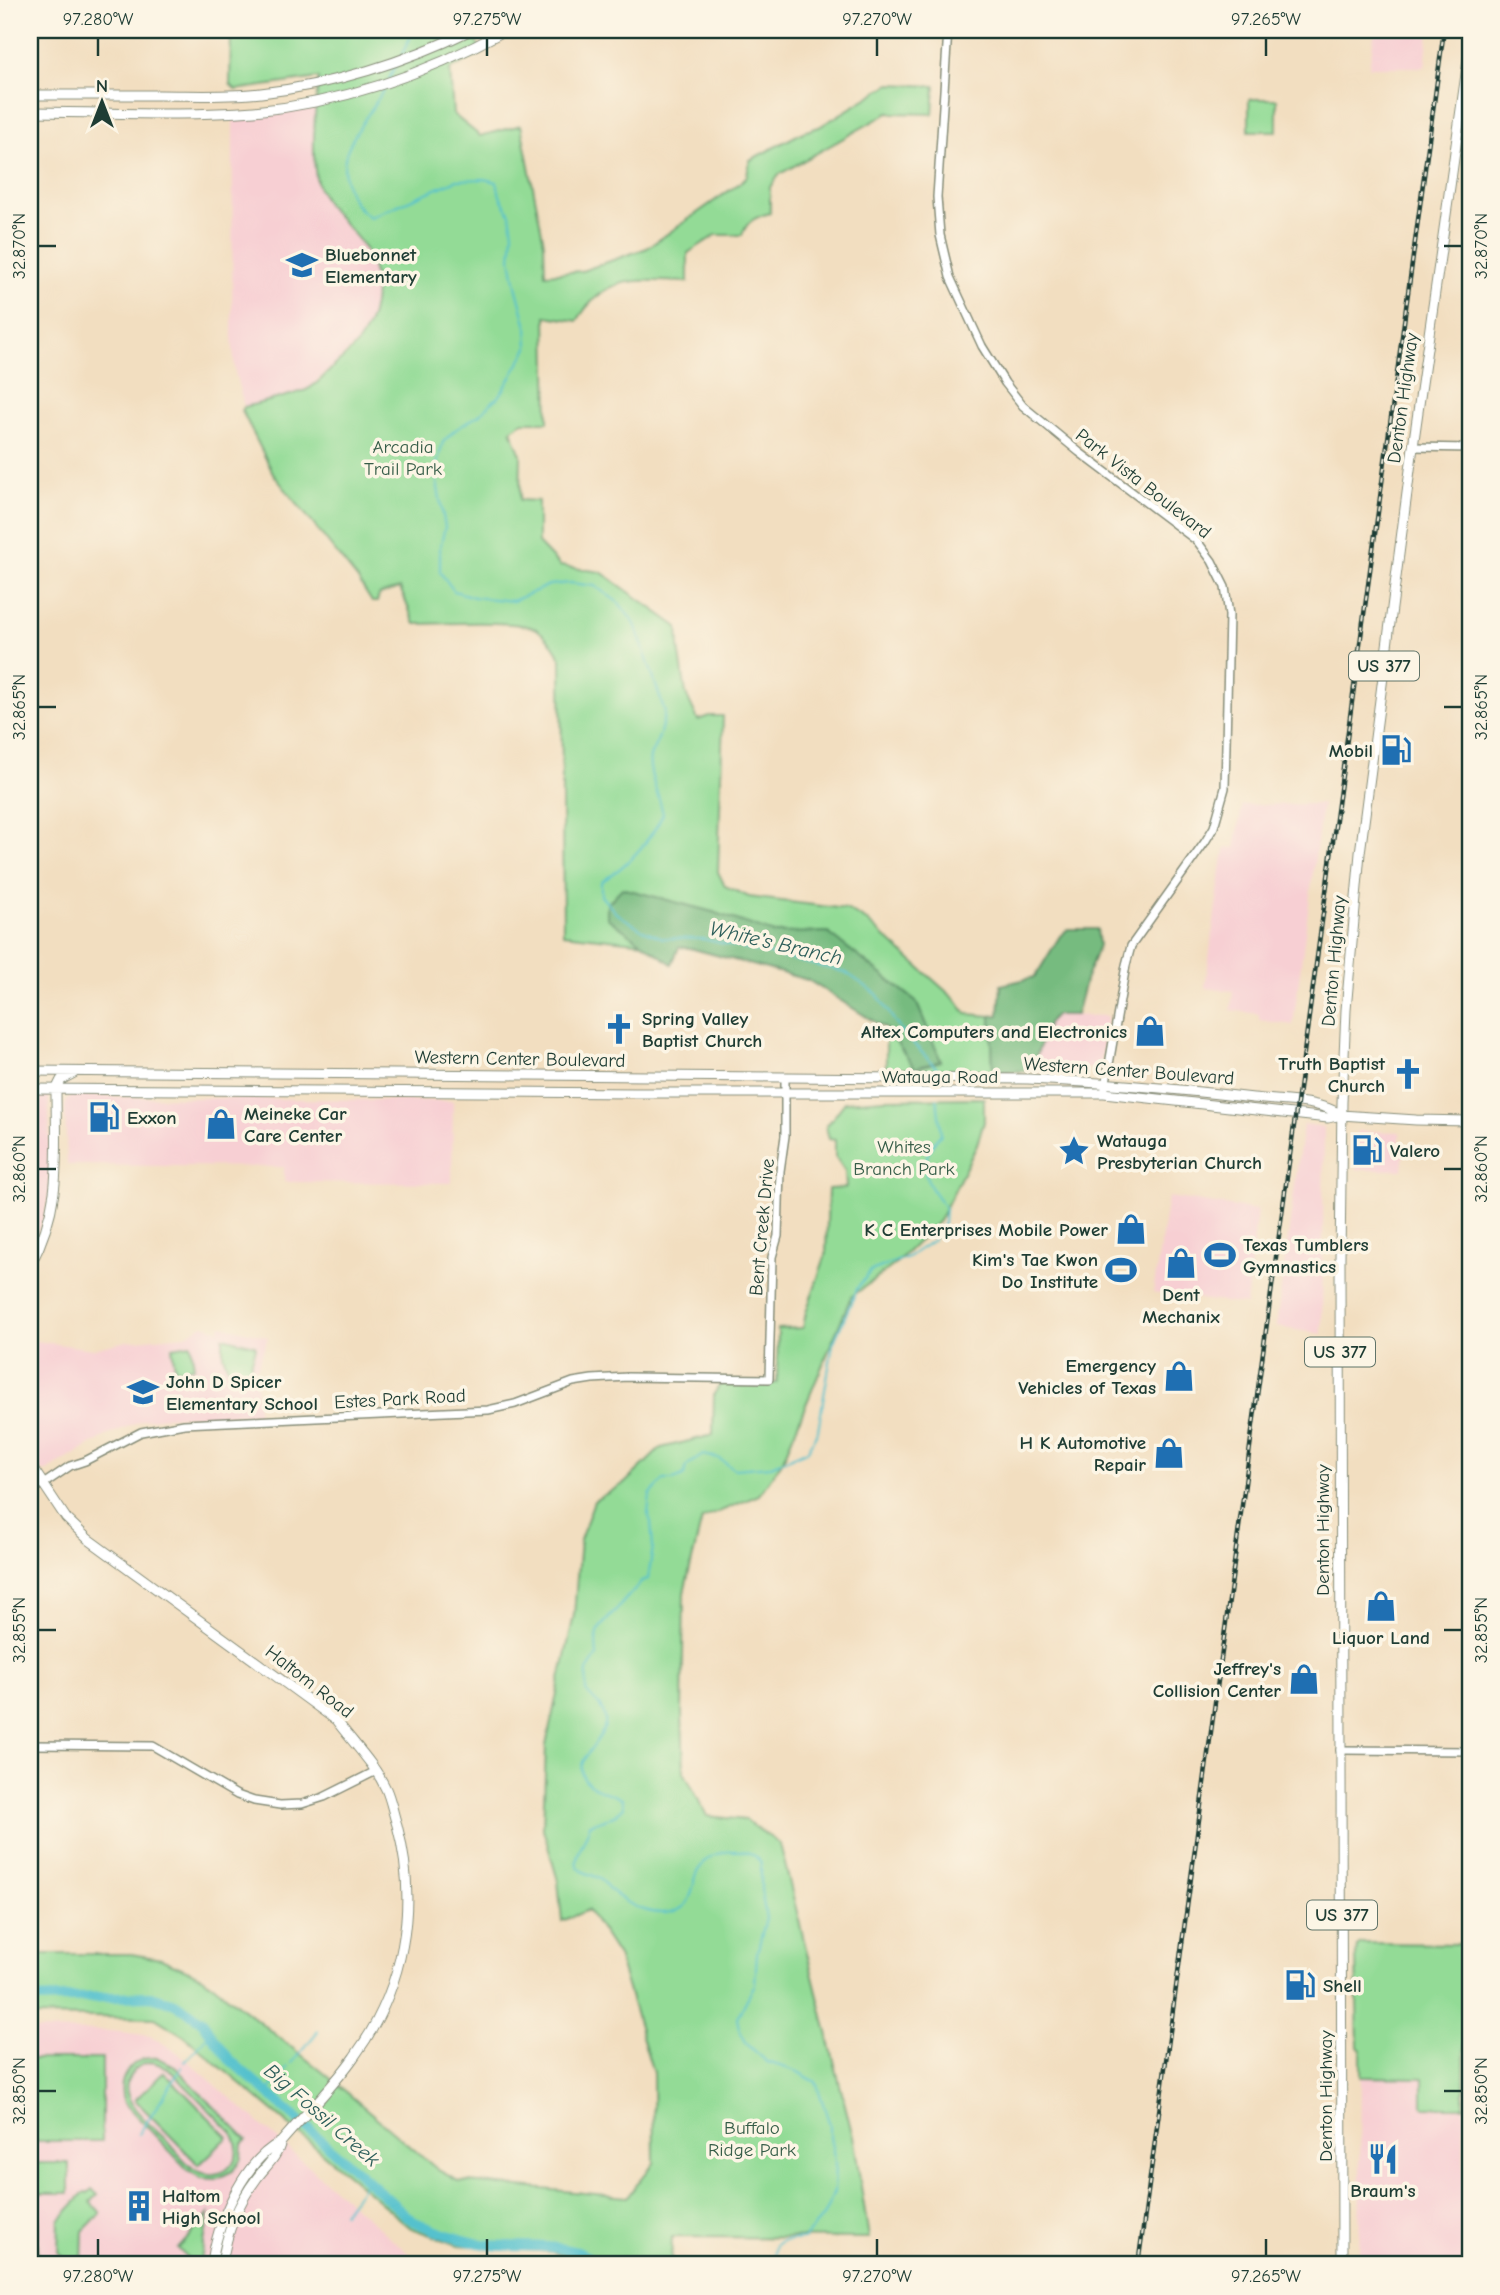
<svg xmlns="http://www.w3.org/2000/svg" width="1500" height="2295" font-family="'Comic Neue',sans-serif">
  <rect width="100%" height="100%" fill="#fcf5e5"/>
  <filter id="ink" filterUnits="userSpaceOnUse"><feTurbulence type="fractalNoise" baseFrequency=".0143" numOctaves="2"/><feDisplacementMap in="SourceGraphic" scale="14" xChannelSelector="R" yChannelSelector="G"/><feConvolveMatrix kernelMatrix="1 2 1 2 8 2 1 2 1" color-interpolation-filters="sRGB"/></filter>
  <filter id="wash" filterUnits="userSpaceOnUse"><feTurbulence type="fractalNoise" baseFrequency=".00686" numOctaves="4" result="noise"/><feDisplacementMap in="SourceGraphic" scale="28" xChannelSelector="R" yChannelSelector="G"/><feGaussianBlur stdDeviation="1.57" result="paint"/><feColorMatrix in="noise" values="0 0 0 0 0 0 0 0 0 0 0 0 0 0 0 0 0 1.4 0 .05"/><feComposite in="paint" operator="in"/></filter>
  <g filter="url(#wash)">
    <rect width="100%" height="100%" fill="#f2dec0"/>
    <path fill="#f7cfd3" d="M1375 30H1429L1425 67H1369Z
      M315 107 316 179 320 192 357 237 368 256 373 273 375 292 372 311 367 328 357 343 308 389 244 407 235 372 232 336 233 119Z
      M1322 804 1293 1025 1259 1020V1014L1231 1010 1233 991 1205 988 1222 862 1226 847 1235 848 1242 805Z
      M1056 1015 1107 1016 1100 1068 1031 1071 1048 1023Z
      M45 1093 49 1099 50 1189 44 1217 30 1249V1094Z
      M73 1095 127 1097 453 1101 452 1183 284 1182V1167L67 1165 65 1106 67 1100Z
      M1303 1124 1324 1127 1322 1334 1276 1327Z
      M1357 1131 1400 1132V1151L1404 1152 1402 1170H1357Z
      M1168 1197 1257 1210 1246 1305 1153 1293Z
      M203 1325 219 1330 221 1325 268 1337 256 1371 258 1413 165 1417 143 1420 106 1436 47 1471H41L30 1447V1338L36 1341 93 1349 127 1341 186 1335Z
      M30 2030 112 2031 151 2036 180 2054 416 2260 433 2265H30Z
      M1361 2077 1424 2078V2107H1464L1463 2265H1359Z"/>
    <path fill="#93db96" stroke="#598c65" stroke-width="2" fill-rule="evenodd" d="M231 30H467L484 52 450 69 453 114 480 136 521 125 544 243 545 274 582 271 647 248 740 183 747 176 750 160 803 132 819 127 890 84 935 86 933 114 888 113 780 174 770 187V213C755 217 747 221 742 235H716L688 253V282C638 281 607 272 577 321L546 316 548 422H523L511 430 521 455 520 500 538 501V543L560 566 601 572 678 627 679 648 686 694 698 720 709 716H723L718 872 725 886 749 897 846 909 867 921 956 1000 967 1014 991 1016 993 1072 886 1071V1029L808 980 690 948 563 934 561 658C554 647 548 636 536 629 516 619 441 624 415 624L400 588 379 595 377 602H372L358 580 274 475 242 411 244 407C264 402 286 397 306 390 317 385 326 374 334 366 342 359 351 352 357 344 376 320 380 285 369 257 358 231 329 215 319 189 310 165 315 104 319 78L236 90 230 84Z
      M1249 99H1277V131H1249Z
      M984 1098V1122L976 1147 939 1221 894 1265 851 1297 782 1462 759 1495 702 1519 684 1593 682 1713 684 1772 707 1816 745 1820 780 1844 854 2141 869 2238 672 2237 671 2265H589L552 2252 458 2245 411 2228 184 2036 155 2018 30 2016V1954H131L161 1959 203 1977 324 2073 438 2170 458 2181 627 2197 654 2163 653 2073 618 1956 588 1910 562 1921 558 1881 543 1829 546 1745 574 1615 580 1540 594 1501 625 1483 661 1448 713 1435 714 1394 721 1383H777L778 1329 803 1328 806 1312 826 1254 828 1189 846 1188 845 1171 835 1156V1140L829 1139 826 1127 845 1102 884 1099Z
      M223 1337 255 1345 256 1347 247 1377 229 1370 223 1355Z
      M191 1344 194 1367 175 1369 172 1347Z
      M1361 1943 1465 1944 1464 2107H1423V2078L1361 2077V2050L1358 2047 1356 1954 1357 1946Z
      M158 2058 175 2067 247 2140 242 2144 241 2158 233 2171 216 2179 201 2178 188 2170 124 2103C115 2078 132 2056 158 2058ZM153 2062 168 2068 232 2133C238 2143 239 2154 232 2164 226 2173 214 2176 203 2173 189 2169 177 2151 167 2141 152 2125 115 2100 130 2075 135 2067 144 2063 153 2062Z
      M30 2059H102V2141H30Z
      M164 2072 228 2137 199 2165 135 2100Z
      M30 2163H69V2193H38V2254H30Z
      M92 2189 98 2195 91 2202 101 2213 83 2231 82 2265H72L58 2252 59 2220 85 2192 87 2193Z
      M209 2214 200 2265H195L178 2249Z"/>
    <path fill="#76bb7f" stroke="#4a7c5a" stroke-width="2" d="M622 888 713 912 774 933 827 932 916 1001 941 1061 915 1068 886 1029 808 980 690 948 679 947 672 964 607 918V904Z
      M1068 929H1097L1099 945 1085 981 1076 1015H1056L1048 1023 1031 1071 993 1072 991 1016 999 1015 1001 985 1035 977 1060 936Z"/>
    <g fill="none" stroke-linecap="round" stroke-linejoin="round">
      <path stroke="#54c1cd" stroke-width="2" d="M402 54 414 30
        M389 79 396 65
        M385 87C375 106 360 124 350 144 337 170 347 202 370 217L457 180 484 179 497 182 500 196 510 214 513 233 511 259 516 286 527 327 528 348 501 394 479 415 455 430 443 442 435 471 445 527 440 548V572L454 591 474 597 513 601 549 585 570 583 595 586 619 603 635 624 665 712 660 733
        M659 736C657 744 652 750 650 757 647 771 660 798 663 814 650 842 627 866 601 882V896L616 913 643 930 663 938 703 939 845 972 877 994 901 1031 938 1069V1075
        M185 2062 210 2033
        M292 2063 318 2031
        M267 2093 288 2067
        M139 2134 182 2067
        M343 2213 367 2181
        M777 2265C769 2236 783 2242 803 2239L823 2217 834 2192 835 2161 830 2137V2125L816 2082 796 2071 767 2062 747 2044 739 2029 737 2018 755 1984 757 1953 766 1918 761 1889V1863C754 1853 746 1850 733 1851 682 1855 702 1899 680 1909 657 1920 629 1906 611 1891 607 1887 604 1882 600 1879 592 1874 581 1874 577 1865 574 1857 588 1835 590 1824L614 1816 624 1807 622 1799C612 1794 600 1791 591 1785 561 1763 611 1740 605 1717 601 1702 593 1701 586 1691L587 1671 597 1656 596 1642 599 1629 641 1582 648 1579 653 1547 651 1522 648 1514 650 1495 664 1480H673L684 1476 686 1466 703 1455 718 1458 734 1469 771 1466 808 1450 818 1430 833 1344 858 1287 871 1271 908 1257 933 1240 944 1223 945 1207C923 1181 916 1162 941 1134L937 1098"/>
      <path stroke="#54c1cd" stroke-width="10" d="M30 1999 151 1996 175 2003 202 2021 229 2059 413 2221C438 2232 462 2242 490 2245 523 2249 573 2240 599 2265"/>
    </g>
  </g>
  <g filter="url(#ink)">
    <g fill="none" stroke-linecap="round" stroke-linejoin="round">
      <defs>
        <path id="minor" d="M948 30 937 197 940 235 950 277 982 346 1005 383 1023 406 1079 452 1197 541 1212 561 1225 587 1229 615 1225 788 1214 827 1205 842 1131 946 1126 965 1105 1088
          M1413 447 1470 448
          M42 1485 70 1466 85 1461 141 1432 184 1424 488 1410 515 1404 573 1382 592 1379 628 1377 769 1379 772 1257 778 1236 780 1171 785 1136V1078
          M30 1745 153 1746 237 1795 254 1801 280 1805 302 1804 324 1797 376 1771
          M1340 1750 1470 1751"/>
        <path id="major" d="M30 95C73 95 116 95 159 95 193 95 227 97 261 93 332 85 406 62 471 30
          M30 112C104 112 179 117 254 111 343 103 428 73 506 30
          M30 1071 1028 1079C1103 1082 1178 1089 1253 1098 1279 1101 1321 1100 1341 1115
          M30 1089 635 1093H1104L1328 1118 1341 1115 1416 1120 1470 1121
          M56 1090 61 1080 74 1073
          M30 1266C63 1204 56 1157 56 1090
          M30 1464 66 1518 88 1539 336 1720C353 1743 374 1763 386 1789 391 1800 393 1813 397 1825 419 1906 404 1989 354 2057 333 2087 305 2114 281 2142 244 2160 215 2226 212 2265
          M222 2265C226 2234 238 2203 257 2178 266 2166 277 2157 281 2142
          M1342 2265 1340 1258 1342 1102 1346 1010 1360 853 1413 447 1470 46"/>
      </defs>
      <use href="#minor" stroke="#888e7a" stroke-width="10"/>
      <use href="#major" stroke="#888e7a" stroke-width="11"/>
      <use href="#minor" stroke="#fff" stroke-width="7"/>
      <use href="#major" stroke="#fff" stroke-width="9"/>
      <defs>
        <path id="rail" d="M1138 2265 1444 30"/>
      </defs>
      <use href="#rail" stroke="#1f3d34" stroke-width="4.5"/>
      <use href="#rail" stroke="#fcf5e5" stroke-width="2" stroke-dasharray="5" stroke-linecap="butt"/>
    </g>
  </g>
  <path fill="none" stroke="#1f3d34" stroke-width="2.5" d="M98 38V56M487 38V56M877 38V56M1266 38V56M38 246H56M1444 246H1462M38 707H56M1444 707H1462M38 1169H56M1444 1169H1462M38 1630H56M1444 1630H1462M38 2091H56M1444 2091H1462M98 2239V2256M487 2239V2256M877 2239V2256M1266 2239V2256"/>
  <defs>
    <symbol id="school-bare" viewBox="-9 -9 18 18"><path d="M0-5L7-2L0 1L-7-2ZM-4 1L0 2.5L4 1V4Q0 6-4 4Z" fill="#1f6fb2" stroke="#fcf5e5" stroke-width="2.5" paint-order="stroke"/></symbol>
    <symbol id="fuel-bare" viewBox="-9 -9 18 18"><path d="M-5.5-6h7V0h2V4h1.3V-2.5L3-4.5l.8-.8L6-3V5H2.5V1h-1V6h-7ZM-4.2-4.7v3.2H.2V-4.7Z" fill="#1f6fb2" stroke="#fcf5e5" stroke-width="2.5" paint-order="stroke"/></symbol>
    <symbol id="church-bare" viewBox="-9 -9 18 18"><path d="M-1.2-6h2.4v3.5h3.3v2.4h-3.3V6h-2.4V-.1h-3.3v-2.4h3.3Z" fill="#1f6fb2" stroke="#fcf5e5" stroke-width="2.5" paint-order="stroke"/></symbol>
    <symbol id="shop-bare" viewBox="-9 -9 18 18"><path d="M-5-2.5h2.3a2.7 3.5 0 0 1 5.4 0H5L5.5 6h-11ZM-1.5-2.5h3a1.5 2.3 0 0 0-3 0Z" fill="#1f6fb2" stroke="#fcf5e5" stroke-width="2.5" paint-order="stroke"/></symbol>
    <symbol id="sight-bare" viewBox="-9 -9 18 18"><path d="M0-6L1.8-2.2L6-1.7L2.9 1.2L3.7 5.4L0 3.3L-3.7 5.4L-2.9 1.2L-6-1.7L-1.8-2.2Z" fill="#1f6fb2" stroke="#fcf5e5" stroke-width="2.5" paint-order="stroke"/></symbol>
    <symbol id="stadium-bare" viewBox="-9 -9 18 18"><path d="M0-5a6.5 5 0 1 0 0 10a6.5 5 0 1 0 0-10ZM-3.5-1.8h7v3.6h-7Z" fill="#1f6fb2" stroke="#fcf5e5" stroke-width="2.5" paint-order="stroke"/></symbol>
    <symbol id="restaurant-bare" viewBox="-9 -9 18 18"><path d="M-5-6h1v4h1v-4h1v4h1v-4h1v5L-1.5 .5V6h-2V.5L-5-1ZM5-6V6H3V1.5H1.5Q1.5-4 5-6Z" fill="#1f6fb2" stroke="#fcf5e5" stroke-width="2.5" paint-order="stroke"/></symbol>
    <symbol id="building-bare" viewBox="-9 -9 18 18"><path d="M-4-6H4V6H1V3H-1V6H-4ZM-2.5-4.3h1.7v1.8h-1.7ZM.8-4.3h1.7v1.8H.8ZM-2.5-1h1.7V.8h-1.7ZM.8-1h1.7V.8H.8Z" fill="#1f6fb2" stroke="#fcf5e5" stroke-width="2.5" paint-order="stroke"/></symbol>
  </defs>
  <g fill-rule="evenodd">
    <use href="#school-bare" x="280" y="243" width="44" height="44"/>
    <use href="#fuel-bare" x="1374" y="728" width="44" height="44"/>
    <use href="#church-bare" x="597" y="1007" width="44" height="44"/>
    <use href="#shop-bare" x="1128" y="1009" width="44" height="44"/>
    <use href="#church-bare" x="1386" y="1052" width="44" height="44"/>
    <use href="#fuel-bare" x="82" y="1095" width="44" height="44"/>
    <use href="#shop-bare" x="199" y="1102" width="44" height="44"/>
    <use href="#fuel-bare" x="1345" y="1128" width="44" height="44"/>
    <use href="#sight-bare" x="1052" y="1129" width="44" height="44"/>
    <use href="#shop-bare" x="1109" y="1207" width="44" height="44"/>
    <use href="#stadium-bare" x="1198" y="1233" width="44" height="44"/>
    <use href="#shop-bare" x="1159" y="1241" width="44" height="44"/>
    <use href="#stadium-bare" x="1099" y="1248" width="44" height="44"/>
    <use href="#shop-bare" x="1157" y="1354" width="44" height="44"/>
    <use href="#school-bare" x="121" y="1370" width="44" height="44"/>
    <use href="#shop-bare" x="1147" y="1431" width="44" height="44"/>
    <use href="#shop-bare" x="1359" y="1584" width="44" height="44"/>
    <use href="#shop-bare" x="1282" y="1657" width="44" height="44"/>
    <use href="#fuel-bare" x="1278" y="1963" width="44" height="44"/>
    <use href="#restaurant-bare" x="1361" y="2137" width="44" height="44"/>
    <use href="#building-bare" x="117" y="2184" width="44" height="44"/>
  </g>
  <g text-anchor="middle" stroke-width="7" stroke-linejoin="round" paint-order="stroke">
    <g fill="#fcf5e5" stroke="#617469" stroke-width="2">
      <rect x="1349" y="651.5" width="70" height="29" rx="5"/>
      <rect x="1305" y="1337.5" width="70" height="29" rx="5"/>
      <rect x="1307" y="1900.5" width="70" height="29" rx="5"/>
    </g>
    <g font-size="18" font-weight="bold" fill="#1f3d34">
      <text x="1384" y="672">US 377</text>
      <text x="1340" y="1358">US 377</text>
      <text x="1342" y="1921">US 377</text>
    </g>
    <g font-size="19" font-weight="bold" fill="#1f3d34" stroke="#fcf5e5" text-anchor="start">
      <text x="325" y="261">Bluebonnet<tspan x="325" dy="22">Elementary</tspan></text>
      <text x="1373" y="757" text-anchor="end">Mobil</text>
      <text x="642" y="1025">Spring Valley<tspan x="642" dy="22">Baptist Church</tspan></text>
      <text x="1127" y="1038" text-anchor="end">Altex Computers and Electronics</text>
      <text x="1385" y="1070" text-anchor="end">Truth Baptist<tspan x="1385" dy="22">Church</tspan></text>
      <text x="244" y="1120">Meineke Car<tspan x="244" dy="22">Care Center</tspan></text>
      <text x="127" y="1124">Exxon</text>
      <text x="1097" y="1147">Watauga<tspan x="1097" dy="22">Presbyterian Church</tspan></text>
      <text x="1390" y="1157">Valero</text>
      <text x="1108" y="1236" text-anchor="end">K C Enterprises Mobile Power</text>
      <text x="1243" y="1251">Texas Tumblers<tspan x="1243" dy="22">Gymnastics</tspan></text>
      <text x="1098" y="1266" text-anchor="end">Kim's Tae Kwon<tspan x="1098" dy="22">Do Institute</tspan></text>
      <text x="1181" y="1301" text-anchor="middle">Dent<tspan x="1181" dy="22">Mechanix</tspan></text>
      <text x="1156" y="1372" text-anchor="end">Emergency<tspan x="1156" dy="22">Vehicles of Texas</tspan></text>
      <text x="166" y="1388">John D Spicer<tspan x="166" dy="22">Elementary School</tspan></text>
      <text x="1146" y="1449" text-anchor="end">H K Automotive<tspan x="1146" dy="22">Repair</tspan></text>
      <text x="1381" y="1644" text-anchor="middle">Liquor Land</text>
      <text x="1281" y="1675" text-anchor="end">Jeffrey's<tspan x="1281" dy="22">Collision Center</tspan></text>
      <text x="1323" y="1992">Shell</text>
      <text x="1383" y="2197" text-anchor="middle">Braum's</text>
      <text x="162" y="2202">Haltom<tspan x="162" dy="22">High School</tspan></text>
    </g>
    <g font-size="19" fill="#1f3d34" stroke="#fcf5e5">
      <text transform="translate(1402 398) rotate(-82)" y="7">Denton Highway</text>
      <text transform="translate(1144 483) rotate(38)" y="7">Park Vista Boulevard</text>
      <text transform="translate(1333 961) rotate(-85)" y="7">Denton Highway</text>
      <text transform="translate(520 1058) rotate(1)" y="7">Western Center Boulevard</text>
      <text transform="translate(1129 1070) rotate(4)" y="7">Western Center Boulevard</text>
      <text x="940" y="1083">Watauga Road</text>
      <text transform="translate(761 1227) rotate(-85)" y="7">Bent Creek Drive</text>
      <text transform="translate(400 1398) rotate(-3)" y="7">Estes Park Road</text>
      <text transform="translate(1322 1530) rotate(-90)" y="7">Denton Highway</text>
      <text transform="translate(310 1681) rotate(38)" y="7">Haltom Road</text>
      <text transform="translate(1325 2096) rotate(-90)" y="7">Denton Highway</text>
    </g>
    <g font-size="19" fill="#365d48" stroke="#fcf5e5">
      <text x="403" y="453">Arcadia<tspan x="403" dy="22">Trail Park</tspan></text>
      <text x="904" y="1153">Whites<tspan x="904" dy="22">Branch Park</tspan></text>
      <text x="752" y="2134">Buffalo<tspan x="752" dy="22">Ridge Park</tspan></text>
    </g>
    <g font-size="21" font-style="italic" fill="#2c5e5a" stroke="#fcf5e5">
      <text transform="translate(776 943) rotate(13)" y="7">White's Branch</text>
      <text transform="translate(322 2115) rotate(41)" y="7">Big Fossil Creek</text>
    </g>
  </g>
  <rect width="1500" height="2295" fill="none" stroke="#fcf5e5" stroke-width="77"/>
  <g transform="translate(102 102)" stroke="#fcf5e5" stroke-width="5" paint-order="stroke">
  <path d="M0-5L12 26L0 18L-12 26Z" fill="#1f3d34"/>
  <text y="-10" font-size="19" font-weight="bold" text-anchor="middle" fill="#1f3d34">N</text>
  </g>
  <rect x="38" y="38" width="1424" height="2218" fill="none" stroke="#1f3d34" stroke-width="2.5"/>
  <g font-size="18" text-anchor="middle" fill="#1f3d34">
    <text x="98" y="25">97.280°W</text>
    <text x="487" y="25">97.275°W</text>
    <text x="877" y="25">97.270°W</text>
    <text x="1266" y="25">97.265°W</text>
    <text transform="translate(19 246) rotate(-90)" y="6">32.870°N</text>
    <text transform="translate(1481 246) rotate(-90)" y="6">32.870°N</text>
    <text transform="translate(19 707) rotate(-90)" y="6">32.865°N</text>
    <text transform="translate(1481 707) rotate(-90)" y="6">32.865°N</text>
    <text transform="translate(19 1169) rotate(-90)" y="6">32.860°N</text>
    <text transform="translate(1481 1169) rotate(-90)" y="6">32.860°N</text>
    <text transform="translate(19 1630) rotate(-90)" y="6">32.855°N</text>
    <text transform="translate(1481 1630) rotate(-90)" y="6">32.855°N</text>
    <text transform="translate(19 2091) rotate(-90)" y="6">32.850°N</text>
    <text transform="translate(1481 2091) rotate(-90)" y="6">32.850°N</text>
    <text x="98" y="2282">97.280°W</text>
    <text x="487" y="2282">97.275°W</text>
    <text x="877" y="2282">97.270°W</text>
    <text x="1266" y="2282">97.265°W</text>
  </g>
</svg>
